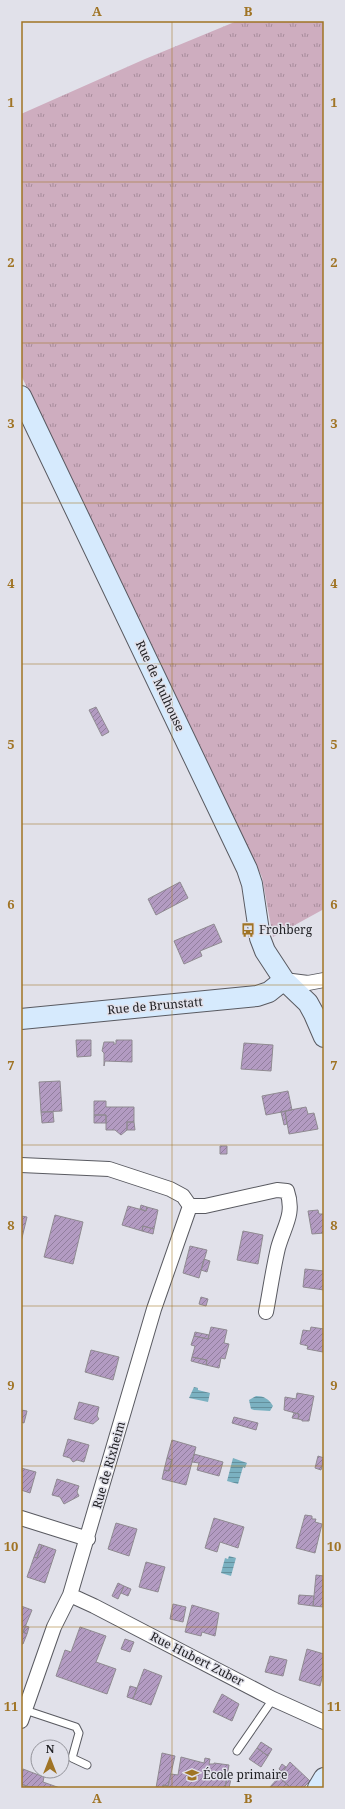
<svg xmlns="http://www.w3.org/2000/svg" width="345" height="1809" font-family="'Noto Serif',serif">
  <defs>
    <pattern id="grass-tufts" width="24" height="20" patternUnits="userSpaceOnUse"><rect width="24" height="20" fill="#ceadbf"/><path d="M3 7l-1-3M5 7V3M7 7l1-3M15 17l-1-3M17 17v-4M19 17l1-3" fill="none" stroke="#a78c9b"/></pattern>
    <pattern id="water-rules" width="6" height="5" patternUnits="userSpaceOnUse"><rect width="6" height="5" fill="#7bb1c1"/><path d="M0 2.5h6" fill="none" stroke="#64909d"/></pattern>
    <pattern id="building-hatch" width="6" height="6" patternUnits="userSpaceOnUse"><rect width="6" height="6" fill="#b39bc2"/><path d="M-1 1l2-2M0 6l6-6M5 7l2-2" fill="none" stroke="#917e9d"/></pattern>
  </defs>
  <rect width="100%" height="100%" fill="#e1e1ea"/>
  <path fill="url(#grass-tufts)" d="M237 21H324V909L273 937 262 877 21 375V114L145 59Z"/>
  <path fill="url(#water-rules)" d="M194 1387 198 1388V1390L210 1393 208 1402 189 1398Z
    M256 1396C264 1396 269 1399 273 1406L270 1411 254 1410 251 1409 249 1400Z
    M233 1458 247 1463 245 1468 243 1467 238 1484 227 1481Z
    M229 1556 236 1558 231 1576 221 1573 225 1558 228 1559Z"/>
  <path fill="url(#building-hatch)" stroke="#8f8a91" d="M96 707 109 732 102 736 89 710Z
    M180 882 188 898 156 915 148 899Z
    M214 924 222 942 200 951 202 956 184 964 174 941Z
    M76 1040H91V1056L77 1057Z
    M116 1040H132V1062L105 1061 104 1066V1053L102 1051 104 1042H114V1044H116Z
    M244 1043 273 1045 271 1071 241 1069Z
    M60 1081 62 1111 41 1112 39 1082Z
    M288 1091 292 1110 266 1115 262 1096Z
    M94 1101H106V1107H134V1122H127V1130L121 1135 115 1130H106V1115H94Z
    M306 1107 308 1114 314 1113 318 1129 289 1134 285 1111Z
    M285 1111 287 1124 284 1125 281 1112Z
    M41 1112H53L54 1122 42 1123Z
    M94 1115H106V1123H94Z
    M127 1122H134L135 1130H127Z
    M220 1146H227V1154H220Z
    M141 1205 147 1207 146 1211 140 1209Z
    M128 1206 146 1211 147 1207 158 1210 154 1229 143 1226 142 1231 122 1225Z
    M318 1210 319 1214H324V1233L312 1234 308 1211Z
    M55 1215 83 1222 73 1264 44 1257Z
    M21 1216 27 1217 21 1242Z
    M143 1226 154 1229 153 1234 142 1231Z
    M243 1231 263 1235 258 1264 237 1260Z
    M190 1246 207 1250 199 1278 183 1273Z
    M204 1259 210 1261 207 1272 201 1270Z
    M305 1269 324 1271V1290L303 1287Z
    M201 1297 208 1299 206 1306 199 1304Z
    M211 1327 227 1330 224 1343 229 1344 225 1359 221 1358 219 1368 206 1365 207 1360 192 1357 195 1346 191 1345 194 1336 208 1339Z
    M311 1327 324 1329 323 1352 307 1349 308 1346 300 1344 303 1330 310 1331Z
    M195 1332 209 1335 208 1339 194 1336Z
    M91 1350 119 1357 113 1380 85 1372Z
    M192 1357 207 1360 206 1365 191 1361Z
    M297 1393 314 1396 309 1421H302V1420L298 1419 299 1414 284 1410 285 1397 296 1399Z
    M79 1402 99 1407 97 1416 99 1419 93 1424 74 1419Z
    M21 1410 27 1411 24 1423 21 1422Z
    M294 1413 299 1414 298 1419 292 1418Z
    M234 1417 258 1423 256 1430 232 1423Z
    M68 1439 89 1445 84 1462 77 1460 73 1462 70 1458 63 1456Z
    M172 1440 196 1447 186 1485 162 1479 164 1470 169 1471 172 1460 167 1458Z
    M194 1454 223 1462 219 1476 197 1470 199 1463 192 1462Z
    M318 1456 324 1458 321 1470 315 1468Z
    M167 1458 172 1460 169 1471 164 1470Z
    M21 1468 36 1472 30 1493 21 1490Z
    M57 1479 79 1486 77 1492 79 1496 64 1504 60 1497 52 1495Z
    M305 1515 312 1516V1519H316L315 1522 322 1524 315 1553 296 1548Z
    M214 1518 244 1527 238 1548 220 1542 217 1552 205 1548Z
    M116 1523 137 1529 129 1556 108 1549Z
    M39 1544 42 1545 37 1558 34 1557Z
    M42 1545 56 1550 45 1583 27 1577 34 1557 37 1558Z
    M146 1562 165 1567 158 1592 139 1587Z
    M316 1575 324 1576V1607L313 1606Z
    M118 1583 124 1586 118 1599 112 1596Z
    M124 1586 131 1589 128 1596 121 1593Z
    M299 1595 314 1596 313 1606 298 1604Z
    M173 1604 186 1607 183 1622 170 1619Z
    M192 1605 219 1613 215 1636 202 1632 201 1636 185 1632Z
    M21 1606 32 1610 23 1632 27 1634 23 1644H21Z
    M26 1626 29 1627 27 1634 23 1632Z
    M80 1627 106 1636 96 1662 116 1669 107 1694 56 1676 65 1650 71 1652Z
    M125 1639 134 1642 130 1652 121 1649Z
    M307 1649 324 1654V1670L320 1686 299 1680Z
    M270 1656 287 1660 283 1676 265 1672Z
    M144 1669 162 1676 151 1705 133 1699Z
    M130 1686 137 1688 133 1699 127 1697Z
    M222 1694 239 1704 232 1721 213 1712Z
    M261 1742 272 1749 268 1756 257 1748Z
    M257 1748 268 1756 261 1767 249 1759Z
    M162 1753 175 1756 168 1786 163 1785 162 1788H156Z
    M181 1757 204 1763 205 1758 210 1759 209 1764H214V1763L229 1765 225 1788H162L163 1785 168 1786 171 1774 178 1775Z
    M290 1762 310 1781 303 1788H291L279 1777Z
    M282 1764 286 1767 282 1772 279 1769Z
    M23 1769 44 1777 43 1782 60 1788H33L21 1784Z
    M228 1773 232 1774 229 1788H225Z
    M279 1777 291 1788H269Z
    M21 1784 33 1788H21Z"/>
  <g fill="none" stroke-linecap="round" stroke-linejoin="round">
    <defs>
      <path id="lane" d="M25 1710 76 1727 79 1733 72 1758 87 1765
        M237 1751 273 1699"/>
      <path id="street" d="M284 980 308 983 324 980
        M21 1165 109 1169 170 1189 183 1196 190 1206H205L277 1190 287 1191C295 1214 284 1226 278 1248 273 1269 270 1291 266 1312
        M21 1518 88 1539
        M70 1595 94 1606 273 1699 324 1722
        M21 1721 54 1627 70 1595 154 1309 190 1206"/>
      <path id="secondary" d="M21 396 247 869 252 884 260 938 265 951 284 980 308 1003 314 1014 324 1037
        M21 1019 257 996 269 992 284 980
        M318 1788 324 1778"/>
    </defs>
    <use href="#lane" stroke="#595a61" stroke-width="9"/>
    <use href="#street" stroke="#595a61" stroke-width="16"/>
    <use href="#secondary" stroke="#595a61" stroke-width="22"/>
    <use href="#lane" stroke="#fff" stroke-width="7"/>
    <use href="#street" stroke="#fff" stroke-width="14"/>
    <use href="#secondary" stroke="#d6eafd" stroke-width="20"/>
  </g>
  <path fill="none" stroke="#a07425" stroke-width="1" stroke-opacity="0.55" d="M172 21V1788M21 182H324M21 343H324M21 503H324M21 664H324M21 824H324M21 985H324M21 1145H324M21 1306H324M21 1466H324M21 1627H324"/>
  <defs>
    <symbol id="bus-bare" viewBox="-9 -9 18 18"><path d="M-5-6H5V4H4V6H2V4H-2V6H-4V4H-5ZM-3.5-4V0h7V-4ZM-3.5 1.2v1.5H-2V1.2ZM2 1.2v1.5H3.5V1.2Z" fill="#a07425" stroke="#e1e1ea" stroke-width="2.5" paint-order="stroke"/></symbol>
    <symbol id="school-bare" viewBox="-9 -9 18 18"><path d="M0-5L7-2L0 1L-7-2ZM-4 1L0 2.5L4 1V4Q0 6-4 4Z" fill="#a07425" stroke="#e1e1ea" stroke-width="2.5" paint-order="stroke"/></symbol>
  </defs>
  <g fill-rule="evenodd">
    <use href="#bus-bare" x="238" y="920" width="20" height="20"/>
    <use href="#school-bare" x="182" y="1765" width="20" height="20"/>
  </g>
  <g text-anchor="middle" stroke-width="3" stroke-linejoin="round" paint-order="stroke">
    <g font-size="12" fill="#212125" stroke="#e1e1ea">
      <text transform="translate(160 686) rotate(65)" y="4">Rue de Mulhouse</text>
      <text transform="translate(155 1006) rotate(-5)" y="4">Rue de Brunstatt</text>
      <text transform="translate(109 1465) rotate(-74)" y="4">Rue de Rixheim</text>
      <text transform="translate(197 1659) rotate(27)" y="4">Rue Hubert Zuber</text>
    </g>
    <g font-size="12" fill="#212125" stroke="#e1e1ea" text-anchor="start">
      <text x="259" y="934">Frohberg</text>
      <text x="203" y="1779">École primaire</text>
    </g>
  </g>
  <rect width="345" height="1809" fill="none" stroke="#e1e1ea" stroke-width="44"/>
  <g transform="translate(50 1759)"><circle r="19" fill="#e1e1ea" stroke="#94949b"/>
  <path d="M0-3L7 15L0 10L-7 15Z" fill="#a07425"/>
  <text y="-6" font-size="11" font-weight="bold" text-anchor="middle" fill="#212125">N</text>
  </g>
  <rect x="22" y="22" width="301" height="1765" fill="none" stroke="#a07425" stroke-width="1.5"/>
  <g font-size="13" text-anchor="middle" font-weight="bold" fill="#a07425">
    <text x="97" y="16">A</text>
    <text x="248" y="16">B</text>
    <text x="11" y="107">1</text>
    <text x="334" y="107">1</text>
    <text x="11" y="267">2</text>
    <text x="334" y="267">2</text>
    <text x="11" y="428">3</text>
    <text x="334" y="428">3</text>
    <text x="11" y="588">4</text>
    <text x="334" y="588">4</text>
    <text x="11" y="749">5</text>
    <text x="334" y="749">5</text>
    <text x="11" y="909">6</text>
    <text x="334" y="909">6</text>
    <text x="11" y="1070">7</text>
    <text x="334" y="1070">7</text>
    <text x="11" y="1230">8</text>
    <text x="334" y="1230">8</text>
    <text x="11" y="1390">9</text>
    <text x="334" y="1390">9</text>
    <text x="11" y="1551">10</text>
    <text x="334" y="1551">10</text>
    <text x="11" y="1711">11</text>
    <text x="334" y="1711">11</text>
    <text x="97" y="1803">A</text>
    <text x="248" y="1803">B</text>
  </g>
</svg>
